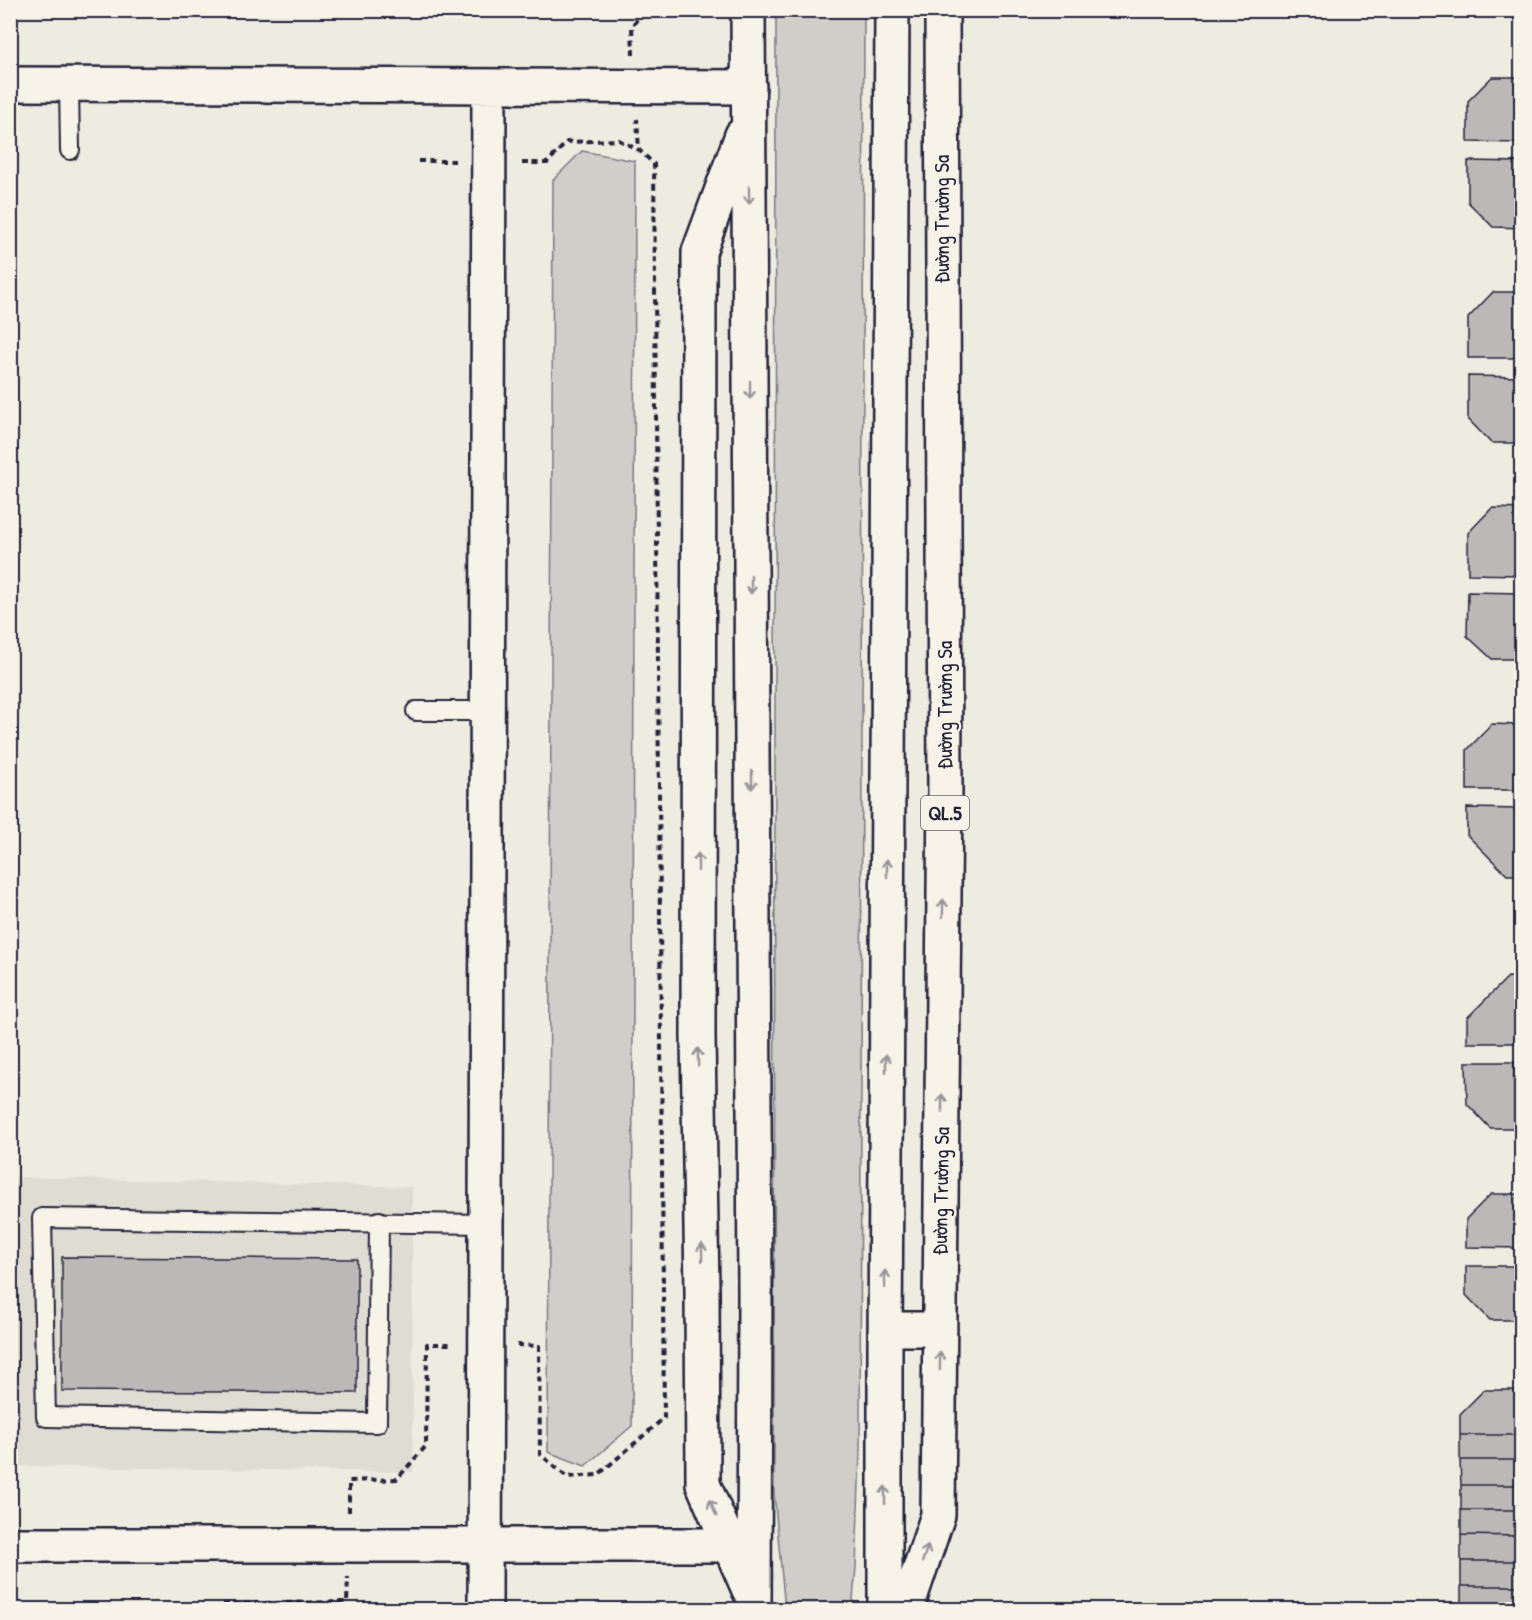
<svg xmlns="http://www.w3.org/2000/svg" width="1532" height="1620" font-family="'Patrick Hand',sans-serif">
  <rect width="100%" height="100%" fill="#eeebe1"/>
  <filter id="ink" filterUnits="userSpaceOnUse"><feTurbulence type="fractalNoise" baseFrequency=".0167" numOctaves="2"/><feDisplacementMap in="SourceGraphic" scale="12" xChannelSelector="R" yChannelSelector="G"/><feConvolveMatrix kernelMatrix="1 2 1 2 8 2 1 2 1" color-interpolation-filters="sRGB"/></filter>
  <g filter="url(#ink)">
    <path fill="#dfdcd4" d="M11 1177 412 1187 413 1472 11 1466Z"/>
    <path fill="#d1cdc9" stroke="#7a7882" stroke-width="1.5" d="M776 11H864L860 1454 856 1567 852 1610 785 1609 774 1493Z
      M582 151 635 161 632 1426 585 1466 548 1452 553 180Z"/>
    <path fill="#bbb8b7" stroke="#22223b" stroke-width="1.5" d="M1492 77H1522V143L1468 142V101Z
      M1468 161 1522 162V228L1493 227 1468 202Z
      M1493 292H1522V358H1468V318Z
      M1468 376 1521 377V443H1491L1468 419Z
      M1492 508 1522 509 1521 575 1468 574V533Z
      M1468 592 1522 593 1521 659H1492L1467 636Z
      M1492 724 1520 725V790H1467V750Z
      M1467 808 1522 809V875H1507L1467 835Z
      M1508 977 1522 978V1043H1467V1018Z
      M1466 1062H1514V1128H1490L1467 1104Z
      M1514 1062H1522V1128H1514Z
      M1491 1194H1520V1248L1466 1247V1219Z
      M1520 1194H1522V1248H1520Z
      M62 1257 357 1259V1393L62 1391Z
      M1466 1266H1520V1320H1490L1466 1295Z
      M1484 1390H1522V1435H1460V1414Z
      M1460 1435H1522V1460H1460Z
      M1460 1460H1522V1485H1461Z
      M1461 1485H1522V1510H1461Z
      M1461 1510H1522V1536L1461 1535Z
      M1461 1535 1522 1536V1561H1461Z
      M1461 1561H1522V1586H1461Z
      M1461 1586H1522V1610H1461Z"/>
    <g fill="none" stroke-linecap="round" stroke-linejoin="round">
      <defs>
        <path id="service" d="M69 84 70 150
          M416 711H487
          M379 1221 377 1423 46 1417 42 1218 486 1224"/>
        <path id="tertiary" d="M10 84 749 87
          M10 1545H729
          M485 1610 489 86"/>
        <path id="trunk" d="M748 10 755 1294 754 1610
          M742 135 699 252 698 1037 702 1291 703 1484 749 1590
          M885 1329H940
          M885 1610V1351L892 10
          M906 1610 938 1515 945 790 942 10"/>
      </defs>
      <use href="#service" stroke="#22223b" stroke-width="22"/>
      <use href="#tertiary" stroke="#22223b" stroke-width="38"/>
      <use href="#trunk" stroke="#22223b" stroke-width="38"/>
      <path stroke="#22223b" stroke-width="4" stroke-dasharray="6 4.5" stroke-linecap="butt" d="M633 55 632 26 644 10
        M418 161H455
        M522 163H547L567 142 619 140 639 150
        M517 1345 539 1346 540 1454 567 1477 598 1475 664 1418 654 164 639 150 637 119
        M349 1512V1481L397 1479 426 1446 427 1344H453
        M223 1604 347 1602 348 1577"/>
      <use href="#service" stroke="#f7f3e8" stroke-width="18"/>
      <use href="#tertiary" stroke="#f7f3e8" stroke-width="33"/>
      <use href="#trunk" stroke="#f7f3e8" stroke-width="33"/>
    </g>
    <defs><path id="oneway-shaft" d="M-6 0H5M1.5-3L5.5 0L1.5 3" fill="none" stroke-width="1.6" stroke-linecap="round" stroke-linejoin="round" transform="scale(1.5)"/></defs>
    <g stroke="#97959a">
      <use href="#oneway-shaft" transform="translate(749 195) rotate(90)"/>
      <use href="#oneway-shaft" transform="translate(750 390) rotate(90)"/>
      <use href="#oneway-shaft" transform="translate(751 585) rotate(90)"/>
      <use href="#oneway-shaft" transform="translate(752 780) rotate(90)"/>
      <use href="#oneway-shaft" transform="translate(698 862) rotate(-90)"/>
      <use href="#oneway-shaft" transform="translate(887 868) rotate(-90)"/>
      <use href="#oneway-shaft" transform="translate(943 908) rotate(-89)"/>
      <use href="#oneway-shaft" transform="translate(698 1057) rotate(-91)"/>
      <use href="#oneway-shaft" transform="translate(886 1063) rotate(-90)"/>
      <use href="#oneway-shaft" transform="translate(942 1103) rotate(-90)"/>
      <use href="#oneway-shaft" transform="translate(702 1252) rotate(-91)"/>
      <use href="#oneway-shaft" transform="translate(885 1279) rotate(-90)"/>
      <use href="#oneway-shaft" transform="translate(940 1361) rotate(-89)"/>
      <use href="#oneway-shaft" transform="translate(885 1495) rotate(-90)"/>
      <use href="#oneway-shaft" transform="translate(713 1508) rotate(-113)"/>
      <use href="#oneway-shaft" transform="translate(925 1554) rotate(-71)"/>
    </g>
  </g>
  <g text-anchor="middle" stroke-width="4.5" stroke-linejoin="round" paint-order="stroke">
    <rect fill="#f7f3e8" stroke="#62616f" stroke-width="1.5" x="921" y="796" width="48" height="34" rx="4.5"/>
    <g font-size="20" font-weight="bold" fill="#22223b">
      <text x="945" y="820">QL.5</text>
    </g>
    <g font-size="21" fill="#22223b" stroke="#f7f3e8">
      <text transform="translate(942 219) rotate(-90)" y="7">Đường Trường Sa</text>
      <text transform="translate(945 705) rotate(-90)" y="7">Đường Trường Sa</text>
      <text transform="translate(941 1191) rotate(-89)" y="7">Đường Trường Sa</text>
    </g>
  </g>
  <rect width="1532" height="1620" fill="none" stroke="#f7f3e8" stroke-width="36"/>
  <rect x="18" y="18" width="1496" height="1584" fill="none" stroke="#22223b" stroke-width="2" filter="url(#ink)"/>
</svg>
